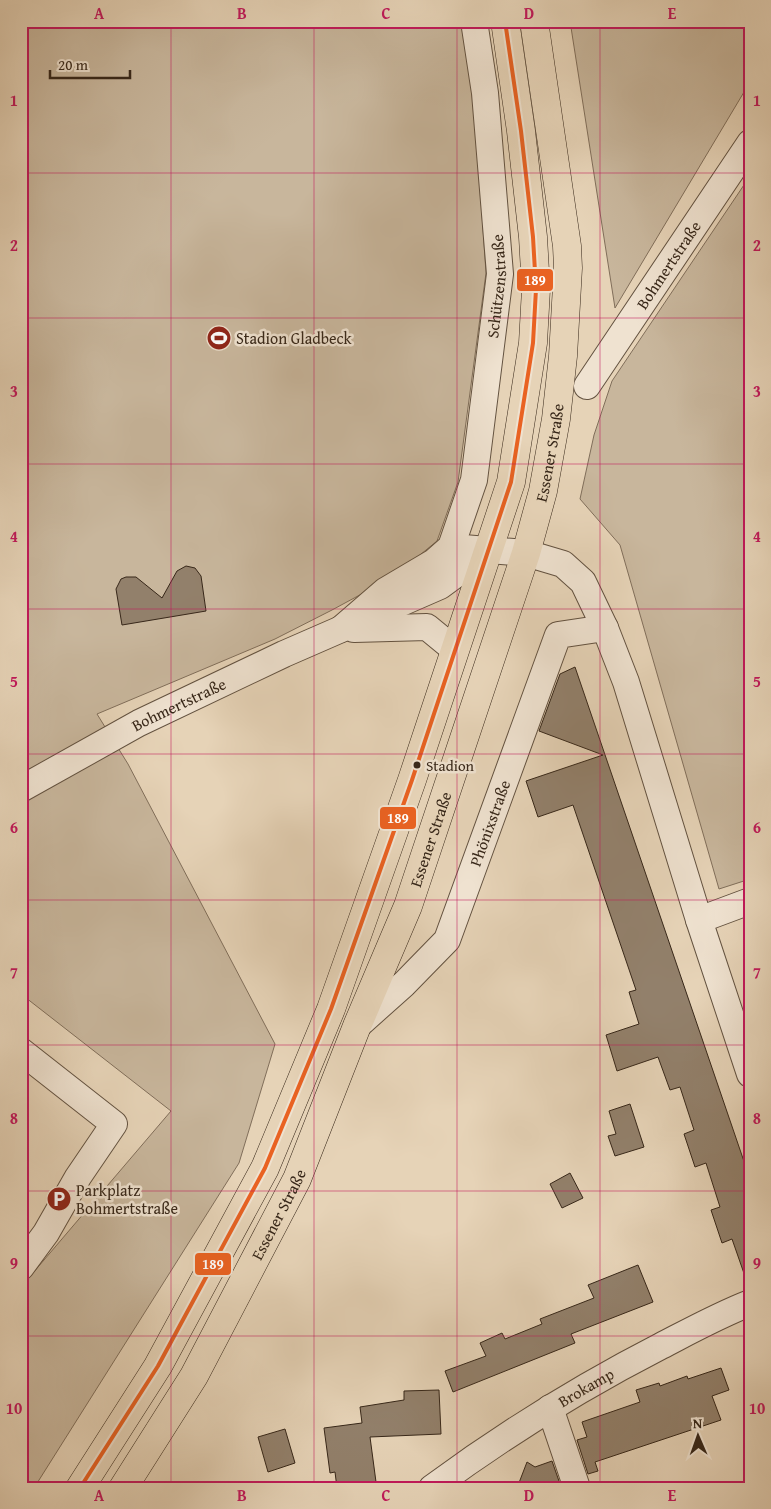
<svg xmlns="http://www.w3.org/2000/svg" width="771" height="1509" font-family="'Gentium Book Plus',serif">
  <rect width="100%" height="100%" fill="#e6d3b7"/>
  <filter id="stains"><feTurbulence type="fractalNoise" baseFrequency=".004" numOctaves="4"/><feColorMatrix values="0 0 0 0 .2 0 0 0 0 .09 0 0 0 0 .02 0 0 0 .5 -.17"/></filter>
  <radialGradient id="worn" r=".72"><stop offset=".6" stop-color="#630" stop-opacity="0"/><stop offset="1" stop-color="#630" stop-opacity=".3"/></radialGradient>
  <path fill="#c8b69c" stroke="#806e5a" d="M21 21H469L486 273 458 482 437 541 393 577 332 610 275 639 97 714 128 764 275 1044 239 1163 34 1488H21V1287L171 1111 21 994Z
    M570 21H750V82L615 308Z
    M750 176V879L719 889 620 545 580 499 594 435 612 381Z"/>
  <path fill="#92806b" stroke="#372719" d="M186 566 195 568 201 576 206 611 122 625 116 589 121 579 126 577H136L162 598 177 571Z
    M575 667 750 1179V1281L747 1282 732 1239 722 1243 711 1210 720 1207 706 1163 695 1167 684 1134 694 1130 680 1087 670 1090 658 1057 617 1071 606 1035 639 1024 629 992 636 990 573 805 538 817 526 781 603 755 539 731 560 674Z
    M630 1104 644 1147 615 1156 608 1136 616 1134 609 1111Z
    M570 1173 583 1198 562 1208 550 1184Z
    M638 1265 653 1302 571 1334 575 1343 453 1392 445 1371 486 1356 480 1343 502 1333 505 1339 542 1324 540 1319 594 1298 588 1285Z
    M721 1368 729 1390 712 1396 721 1420 595 1462 598 1471 588 1474 577 1440 587 1437 582 1422 640 1402 636 1390 659 1383 660 1386 687 1376 688 1379Z
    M439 1390 441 1434 370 1437 376 1482 367 1483V1488H337L335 1472 330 1473 324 1428 362 1423 360 1407 404 1400V1391Z
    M285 1429 295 1463 268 1472 258 1437Z
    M552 1461 560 1484 547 1488H517L527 1462 535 1467Z"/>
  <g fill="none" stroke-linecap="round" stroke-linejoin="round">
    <defs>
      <g id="minor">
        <path id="s1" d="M587 386 750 143"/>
        <path d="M451 547 526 553 563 564 583 582 605 628 626 682 699 920 750 1074"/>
        <path id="s2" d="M341 629 385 591 434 562 451 547 474 480 500 274 485 93 474 21"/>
        <path d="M354 629 427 627 455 650"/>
        <path id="s3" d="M21 789 139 723 284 654 440 586 489 550"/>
        <path d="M699 920 750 901"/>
        <path id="s4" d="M357 1026 404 984 447 940 558 635 605 628"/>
        <path d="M21 1051 114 1124 78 1177 46 1233 21 1267"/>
        <path d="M550 1408 577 1488"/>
        <path id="s5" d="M432 1488C504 1435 581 1387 661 1346 690 1331 719 1315 750 1303"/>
      </g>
      <g id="major">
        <path d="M80 1488 158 1366 265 1168 331 1009 412 780 511 482 533 343 536 289 533 237 521 131 505 21"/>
        <path id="s6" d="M123 1488 194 1376 297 1179 357 1026 408 906 526 553 543 491 556 419 563 356 568 268 567 246 534 21"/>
      </g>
    </defs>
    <use href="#minor" stroke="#635240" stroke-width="28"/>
    <use href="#major" stroke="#372719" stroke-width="29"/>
    <use href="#minor" stroke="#efe2d0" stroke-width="26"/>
    <use href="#major" stroke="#e6d3b7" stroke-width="28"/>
    <defs>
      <path id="bus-1" d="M80 1488 158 1366 265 1168 331 1009 412 780 511 482 533 343 536 289 533 237 521 131 505 21"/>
    </defs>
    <use href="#bus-1" stroke="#efe2d0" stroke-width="8"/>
    <use href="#bus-1" stroke="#e96222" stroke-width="4"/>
  </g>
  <path fill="none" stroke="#c2185b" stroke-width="1" stroke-opacity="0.55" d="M171 21V1488M314 21V1488M457 21V1488M600 21V1488M21 173H750M21 318H750M21 464H750M21 609H750M21 754H750M21 900H750M21 1045H750M21 1191H750M21 1336H750"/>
  <defs>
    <symbol id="stadium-disc" viewBox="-11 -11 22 22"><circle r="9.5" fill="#8f2418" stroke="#efe2d0"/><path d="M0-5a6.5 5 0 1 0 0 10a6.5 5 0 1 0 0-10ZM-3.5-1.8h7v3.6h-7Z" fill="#fff"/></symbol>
    <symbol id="parking-disc" viewBox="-11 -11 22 22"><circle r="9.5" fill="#8f2418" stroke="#efe2d0"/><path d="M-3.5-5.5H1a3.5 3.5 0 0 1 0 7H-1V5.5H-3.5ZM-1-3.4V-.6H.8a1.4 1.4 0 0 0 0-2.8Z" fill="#fff"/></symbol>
  </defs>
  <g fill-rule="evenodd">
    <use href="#stadium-disc" x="205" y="324" width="28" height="28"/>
    <use href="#parking-disc" x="45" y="1185" width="28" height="28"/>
  </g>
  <circle fill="#372719" stroke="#efe2d0" stroke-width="2" cx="417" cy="765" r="4.5"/>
  <g text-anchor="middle" stroke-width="5" stroke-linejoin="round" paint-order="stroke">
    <g font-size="15" fill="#372719" stroke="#efe2d0" text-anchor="start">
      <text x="426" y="771">Stadion</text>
    </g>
    <g font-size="16" fill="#372719" stroke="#efe2d0">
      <text dy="6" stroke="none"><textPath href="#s1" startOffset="146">Bohmertstraße</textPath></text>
      <text dy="6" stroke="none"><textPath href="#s2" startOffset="404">Schützenstraße</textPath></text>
      <text dy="6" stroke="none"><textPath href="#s6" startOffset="1125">Essener Straße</textPath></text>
      <text dy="6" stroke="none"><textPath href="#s3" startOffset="179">Bohmertstraße</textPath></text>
      <text dy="6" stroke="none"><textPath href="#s4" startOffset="249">Phönixstraße</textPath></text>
      <text dy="6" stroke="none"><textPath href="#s6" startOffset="720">Essener Straße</textPath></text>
      <text dy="6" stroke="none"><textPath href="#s6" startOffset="315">Essener Straße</textPath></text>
      <text dy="6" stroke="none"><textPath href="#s5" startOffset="184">Brokamp</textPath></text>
    </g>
    <g font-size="16" fill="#372719" stroke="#efe2d0" text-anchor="start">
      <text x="236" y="344">Stadion Gladbeck</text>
      <text x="76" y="1196">Parkplatz<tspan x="76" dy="18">Bohmertstraße</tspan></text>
    </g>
  </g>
  <g stroke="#efe2d0" stroke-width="2">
    <rect x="516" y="268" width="38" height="24" rx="5" fill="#e96222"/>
    <rect x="379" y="806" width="38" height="24" rx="5" fill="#e96222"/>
    <rect x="194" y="1252" width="38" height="24" rx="5" fill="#e96222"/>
  </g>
  <g font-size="14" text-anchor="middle" font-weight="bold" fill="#fff">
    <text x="535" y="285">189</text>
    <text x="398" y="823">189</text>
    <text x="213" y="1269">189</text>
  </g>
  <rect width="771" height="1509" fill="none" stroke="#e6d3b7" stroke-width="55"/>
  <g transform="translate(698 1436) rotate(358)" stroke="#efe2d0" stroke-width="4" paint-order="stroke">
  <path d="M0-4L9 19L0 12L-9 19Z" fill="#372719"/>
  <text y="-8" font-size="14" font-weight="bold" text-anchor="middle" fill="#372719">N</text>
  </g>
  <path d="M50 70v8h80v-8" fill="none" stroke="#372719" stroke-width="2.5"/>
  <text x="58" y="70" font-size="15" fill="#372719" stroke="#efe2d0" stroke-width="4" paint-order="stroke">20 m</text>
  <rect x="28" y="28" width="716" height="1454" fill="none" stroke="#c2185b" stroke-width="2"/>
  <g font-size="16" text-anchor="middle" font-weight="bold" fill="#c2185b">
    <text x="99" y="19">A</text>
    <text x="242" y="19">B</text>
    <text x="386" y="19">C</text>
    <text x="529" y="19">D</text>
    <text x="672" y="19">E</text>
    <text x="14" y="106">1</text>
    <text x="757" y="106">1</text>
    <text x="14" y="251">2</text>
    <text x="757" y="251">2</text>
    <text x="14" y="397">3</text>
    <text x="757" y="397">3</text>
    <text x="14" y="542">4</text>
    <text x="757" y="542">4</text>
    <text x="14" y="687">5</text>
    <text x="757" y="687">5</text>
    <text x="14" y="833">6</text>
    <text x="757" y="833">6</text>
    <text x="14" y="978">7</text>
    <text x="757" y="978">7</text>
    <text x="14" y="1124">8</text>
    <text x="757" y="1124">8</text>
    <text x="14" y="1269">9</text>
    <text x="757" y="1269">9</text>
    <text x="14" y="1414">10</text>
    <text x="757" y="1414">10</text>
    <text x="99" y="1501">A</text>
    <text x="242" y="1501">B</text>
    <text x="386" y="1501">C</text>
    <text x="529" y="1501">D</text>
    <text x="672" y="1501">E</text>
  </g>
  <rect width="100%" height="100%" filter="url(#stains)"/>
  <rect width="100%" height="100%" fill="url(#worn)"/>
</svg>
